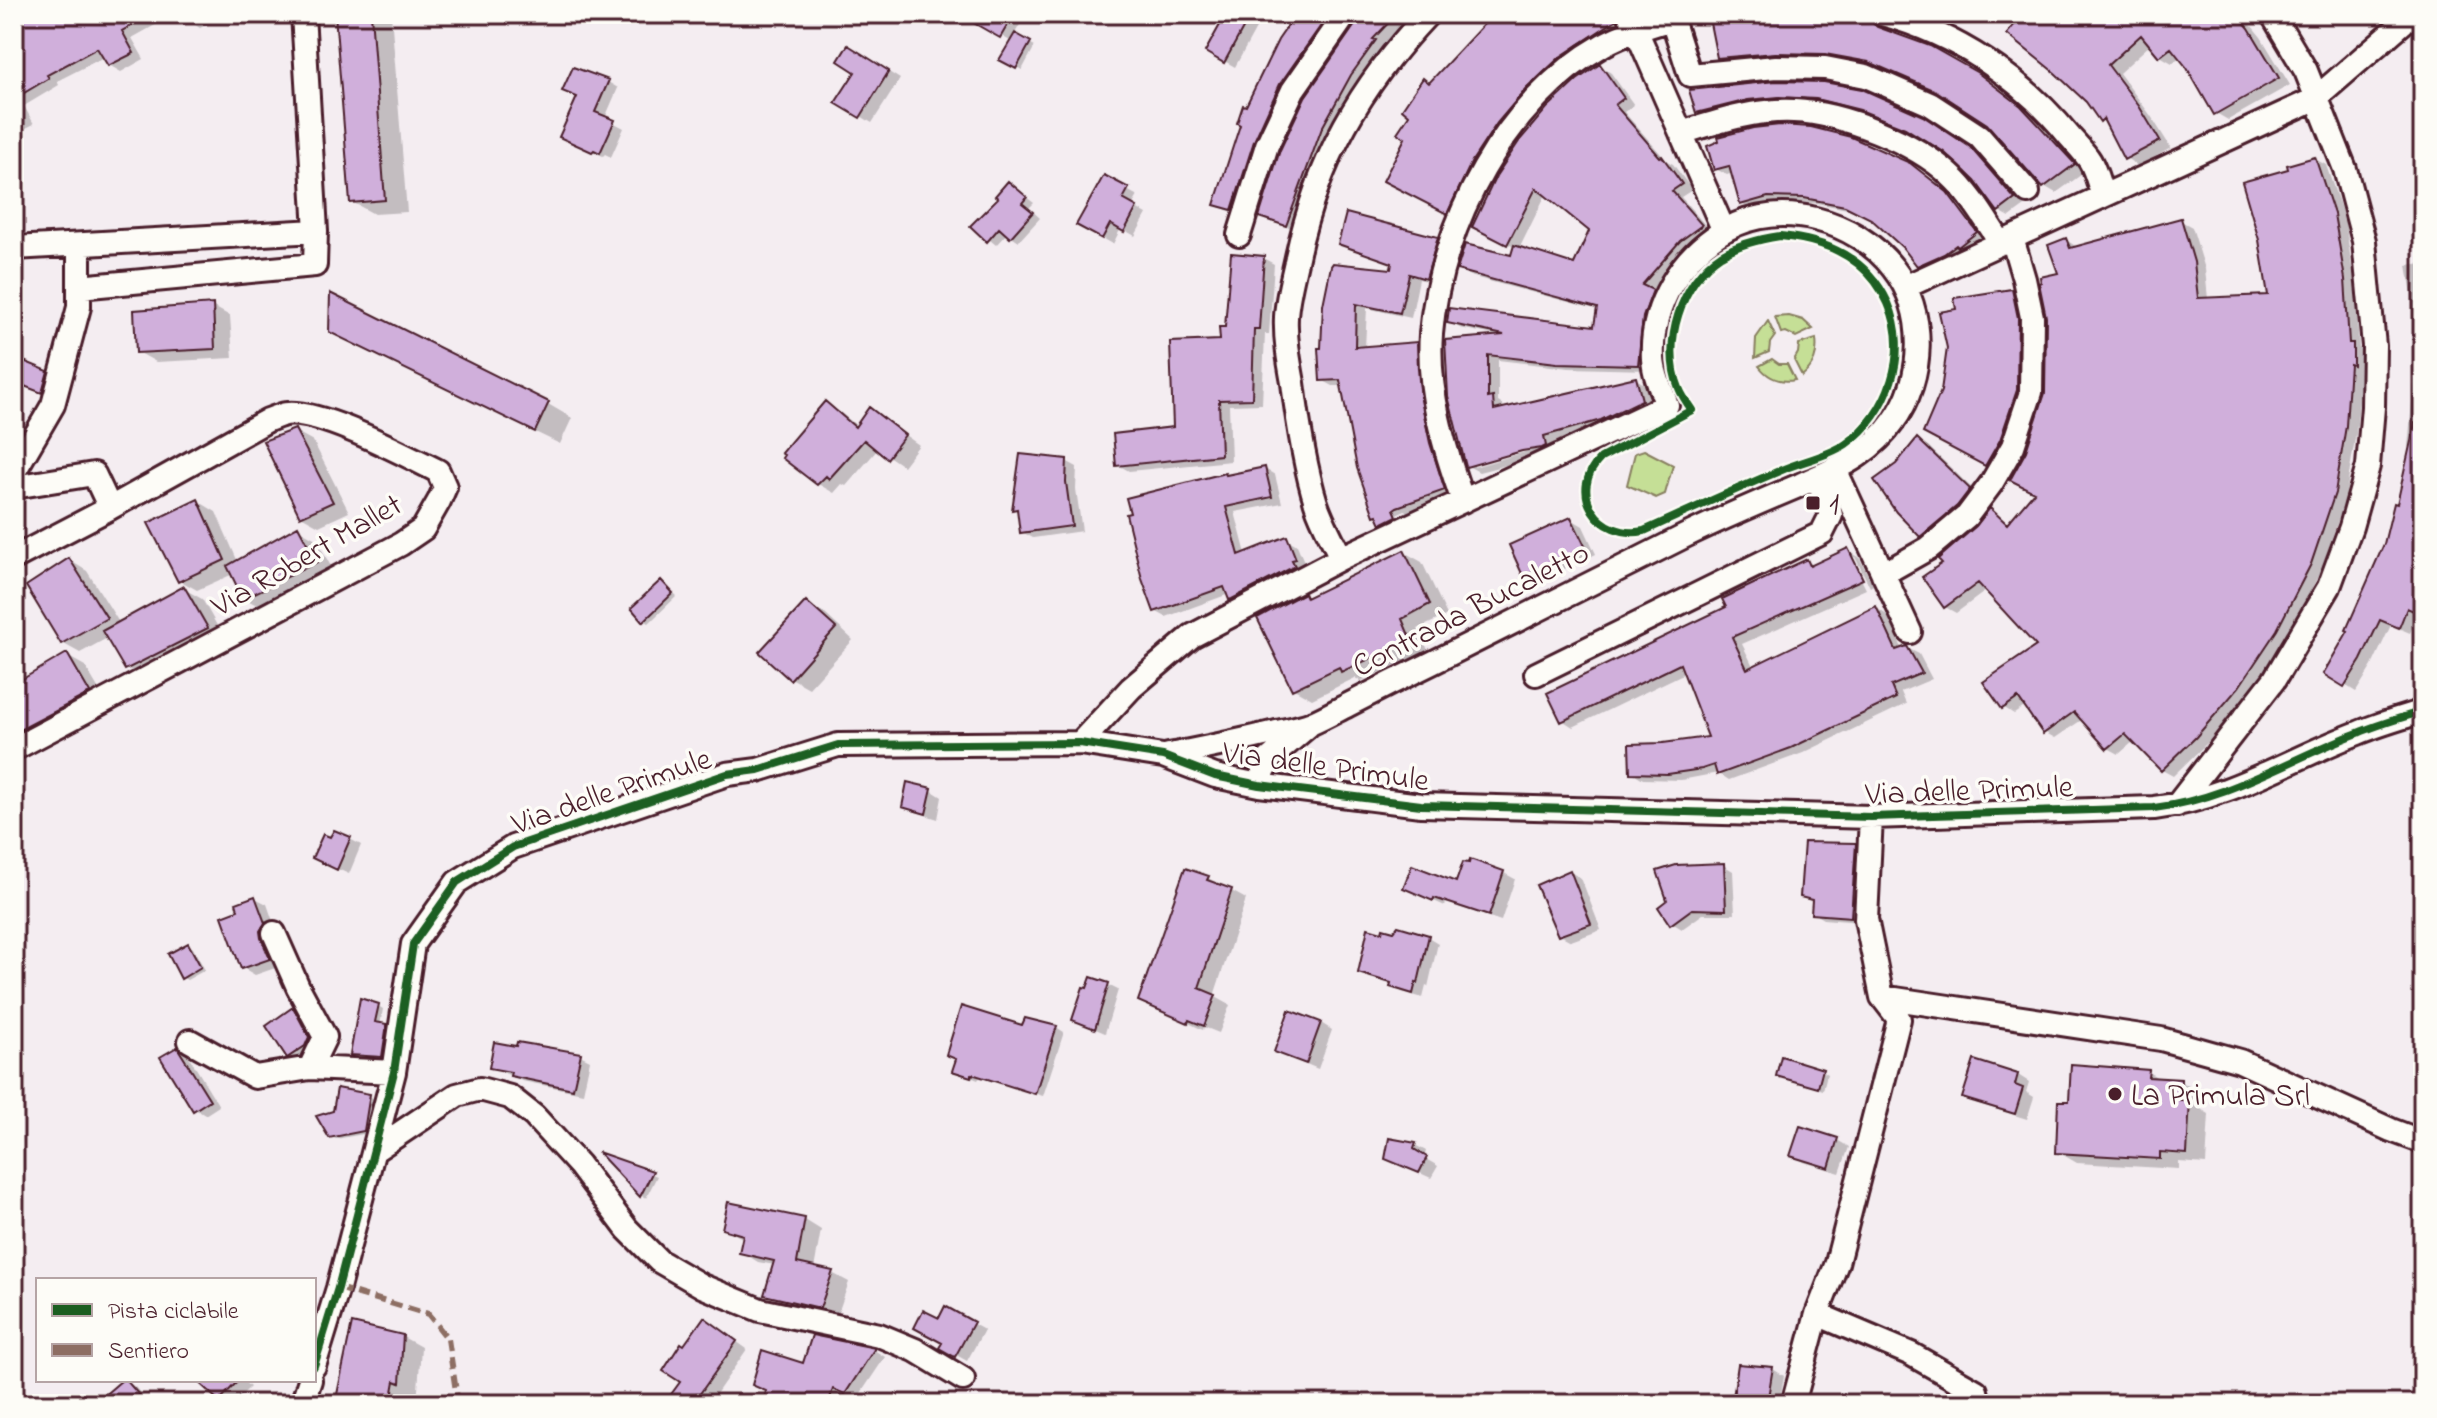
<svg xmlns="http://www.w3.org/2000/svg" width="2437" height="1418" font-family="'Indie Flower',sans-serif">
  <rect width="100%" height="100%" fill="#f4edf1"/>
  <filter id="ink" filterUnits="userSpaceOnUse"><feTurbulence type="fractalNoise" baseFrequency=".0125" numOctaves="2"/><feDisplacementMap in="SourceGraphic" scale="16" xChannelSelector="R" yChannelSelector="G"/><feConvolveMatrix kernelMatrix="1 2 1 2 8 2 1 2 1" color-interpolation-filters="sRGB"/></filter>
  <g filter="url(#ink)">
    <path fill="#c5df96" stroke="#887f60" stroke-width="2" d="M1789 316 1803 320 1813 329 1796 337 1786 332 1781 333 1775 317Z
      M1768 321 1775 336 1770 343 1769 352 1755 358 1756 338Z
      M1816 339C1818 355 1814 366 1802 376L1794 360 1798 353 1799 344Z
      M1772 359 1779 364H1787L1795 380C1780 383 1768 378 1759 366Z
      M1644 450 1673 465 1665 494 1656 498 1627 485 1635 453Z"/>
    <path fill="#0003" fill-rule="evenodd" d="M14 14H175L132 38 144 59 121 72 109 65 104 57 57 81 59 85 24 106 34 124 14 134Z
      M184 14H216L219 18 200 28 189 21Z
      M337 14H391L407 212 374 214 352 202Z
      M972 14H1026L1014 35 1035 46 1022 70 1002 59 1012 42 969 18Z
      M1227 14H1264L1235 67 1207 51Z
      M1298 14H1342L1242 214 1227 210 1217 204 1247 109Z
      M1362 14H1410L1382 46 1384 48 1361 80 1297 230 1272 221 1262 216Z
      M1500 14H1618L1624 27 1570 64 1458 218 1396 186 1431 85Z
      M1737 14H1838L1868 19 1880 26 1883 31 1929 48 1990 82 2012 98 2053 134 2085 172 2056 193 2044 186 1991 125 1945 95 1885 69 1841 60 1788 59 1731 64 1719 57Z
      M2119 14H2242L2261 37 2290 85 2228 120 2216 113 2180 57 2172 63 2160 56 2151 44 2119 73 2151 116 2171 148 2138 166 2126 158 2108 124 2101 120 2087 101Z
      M860 54 900 79 872 123 838 102 858 71Z
      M1600 66 1611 73 1634 105 1624 112 1667 161 1673 164 1692 190 1681 197 1711 232 1691 247 1652 292 1663 298 1649 370 1569 368 1498 360V402L1503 405 1504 410 1636 379 1646 385 1652 405 1613 426 1554 442 1556 452 1479 472 1468 466 1450 395 1499 336 1460 328 1449 322 1595 328 1599 310 1470 276 1460 269 1512 258 1516 248 1485 232ZM1546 194 1592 230 1575 266 1519 249ZM1531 446 1532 450 1474 467V463Z
      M608 82 618 88 605 118 624 128 611 157 605 154 603 156 571 141 579 98 565 90Z
      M1777 83 1935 126 1981 156 2025 206 2010 217 1999 211 1977 180 1945 150 1917 134 1873 116 1829 105 1792 102 1710 119 1698 112Z
      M1709 148 1891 155 1938 183 1964 208 1987 239 1929 271 1918 265 1905 246 1875 219 1858 211 1816 203 1780 202 1752 210 1742 204 1733 173 1727 175 1716 169Z
      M2315 159 2326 165 2345 221 2355 287 2359 348 2364 351 2356 433 2345 500 2321 570 2288 636 2250 693 2207 743 2173 776 2162 770 2134 741 2119 754 2108 748 2083 719 2055 738 2044 732 2026 706 2014 714 2003 707 2039 646 1987 590 1956 613 1945 607V564L1991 511 2009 524 2036 492 2028 452 2047 393 2066 240 2077 247 2181 221 2192 227 2205 269 2208 299 2270 297 2290 170Z
      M1104 178 1138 196 1132 206 1147 214 1135 236 1121 228 1113 244 1079 225Z
      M1009 184 1034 203 1029 208 1040 218 1019 241 1007 233 996 245 973 226 1001 198Z
      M1437 239 1448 245 1437 284 1419 279 1411 318 1367 308 1365 348 1416 344 1427 350 1454 496 1407 513 1405 510 1384 520 1387 523 1404 515 1407 522 1393 529 1383 522 1381 518 1376 515 1343 386H1333L1322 380 1325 305 1392 271 1394 264 1351 249 1340 243Z
      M1263 258 1274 264 1269 334H1265L1262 404 1229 405 1231 461 1129 471 1118 465 1175 429 1222 342Z
      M2423 263V615L2419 613 2410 633 2391 625 2372 666 2356 692 2326 673 2351 631 2386 545 2398 507 2411 449 2408 447 2416 358 2412 294 2407 265Z
      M2011 291 2022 297 2027 396 1996 471 1925 432 1943 392 1958 311Z
      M212 306 230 316 233 358 156 362 138 352Z
      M331 331 548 404 572 418 560 444 355 345Z
      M14 359 57 379 52 398 14 381Z
      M826 404 841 413 857 426 870 410 919 445 903 466 878 449 846 486 842 484 834 493 818 484Z
      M295 431 313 441 349 512 319 526 301 516Z
      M1918 441 1928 446 1979 495 1931 541 1921 536Z
      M1066 461 1077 467 1076 489 1082 531 1033 538 1022 532 1019 512 1014 509Z
      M1265 469 1275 475 1282 503 1235 512 1246 554 1287 539 1297 545 1305 564 1302 566 1304 572 1241 605 1231 599 1229 594 1166 617 1155 611 1144 578Z
      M198 501 216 512 238 562 298 529 316 539 334 572 262 608 244 598 233 574 197 590 179 580Z
      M1571 519 1583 526 1596 554 1537 582 1525 575Z
      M1848 551 1859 557 1873 585 1870 587 1855 557H1850L1866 589 1742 644 1754 668 1876 608 1887 615 1903 650 1907 648 1919 654 1932 679 1901 692 1906 704 1803 753 1729 780 1718 773 1681 780 1643 779 1632 772 1711 738 1685 673 1573 727 1562 720 1729 608 1807 561 1815 566Z
      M1404 552 1422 562 1447 615 1418 629 1428 650 1361 681 1355 678 1312 699 1294 689 1304 596 1309 598Z
      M69 560 87 571 120 624 184 589 202 599 224 638 145 679 127 668 109 637 80 653 62 643Z
      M662 582 677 596 649 623 644 620Z
      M806 603 824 613 853 640 809 688 791 678Z
      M67 656 85 666 107 703 32 743 14 732V686Z
      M931 790 942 797 938 819 916 812 904 806Z
      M350 839 361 845 349 874 326 864 331 840Z
      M1855 845 1866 851 1861 922 1823 919 1813 913 1812 902 1802 896Z
      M1472 861 1504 873 1515 879 1501 921 1446 903 1445 906 1405 888 1457 885Z
      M1723 865 1733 871 1735 914H1703L1682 929 1672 923Z
      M1570 872 1581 878 1601 930 1571 941 1560 935Z
      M1208 878 1246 899 1214 996 1230 1005 1219 1033 1204 1027 1203 1030 1141 1000Z
      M255 898 267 904 276 930 281 966 255 975 243 968 241 912Z
      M1428 937 1438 943 1428 987 1426 986 1423 998 1402 992 1393 985 1370 978 1361 972Z
      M188 945 193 948 205 970 187 980 182 977Z
      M1108 985 1118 990 1105 1033 1084 1024Z
      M378 1006 383 1009 380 1025 391 1029 386 1059 358 1056 353 1054Z
      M293 1010 305 1016 320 1045 300 1063 289 1056Z
      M1290 1013 1321 1023 1332 1030 1318 1069 1276 1051Z
      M1023 1027H1056L1064 1032 1043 1096 980 1077 978 1080 954 1070Z
      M177 1049 188 1055 219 1106 205 1115 195 1109Z
      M580 1055 590 1060 583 1093 522 1081 491 1067Z
      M1822 1071 1827 1074 1823 1090 1783 1078Z
      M2148 1072 2162 1080 2180 1081 2200 1092 2199 1108 2209 1114 2206 1164 2179 1162V1169L2077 1163 2058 1152Z
      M2018 1075 2029 1082 2026 1092 2034 1097 2027 1119 1976 1103 1964 1097Z
      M369 1096 374 1099 369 1133 336 1139 330 1136Z
      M1837 1140 1849 1147 1840 1173 1804 1162 1793 1155Z
      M1415 1145 1426 1151 1424 1158 1438 1166 1431 1178 1387 1158Z
      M605 1156 657 1176 646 1198 642 1196Z
      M729 1204 805 1220 821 1230 814 1269 832 1273 849 1282 837 1316 784 1304 767 1294 775 1265 758 1262 742 1252 744 1239 724 1228Z
      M946 1309 984 1330 967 1361 942 1347 944 1342 939 1320Z
      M715 1326 747 1349 712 1400 710 1399 706 1404H679L683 1381 684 1347Z
      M403 1337 421 1347 417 1404H337Z
      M814 1338 874 1350 885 1357 857 1399 845 1394 841 1404H775L766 1399 805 1365Z
      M1739 1366 1773 1369 1784 1376 1779 1404H1731V1401L1735 1402Z
      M212 1380H242L250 1387 233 1404H228L220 1400Z
      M124 1381 135 1387 150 1404H104Z
      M2018 1397 2037 1404H2015Z"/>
    <path fill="#d0afdb" stroke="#4a1f2b" stroke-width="2" d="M14 14H152L122 31 134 53 108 66 97 48 47 75 49 78 14 99Z
      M335 14H371L385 200 350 203Z
      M958 14H1014L1000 38Z
      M1226 14H1251L1224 63 1205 52Z
      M1296 14H1329L1280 84 1254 141 1232 210 1214 205 1240 125 1237 123 1243 105 1246 106 1278 40Z
      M1360 14H1397L1373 39 1376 40 1351 75 1322 128 1286 226 1259 217 1280 150 1305 97 1357 22Z
      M1497 14H1615L1616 20 1560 57 1526 89 1497 123 1472 161 1447 214 1383 181 1405 138 1397 133 1409 115 1402 109 1423 78 1429 83 1483 25Z
      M1727 14H1850L1868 17 1877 27 1930 46 1978 73 2021 106 2075 164 2043 188 1987 124 1936 91 1869 62 1825 54 1775 53 1717 58 1709 18Z
      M2023 14H2237L2249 28 2279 78 2214 115 2187 68 2171 48 2159 57 2141 35 2108 65 2139 106 2160 141 2124 160 2103 119 2100 122 2086 102 2055 73 2007 34Z
      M1015 33 1031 42 1016 69 999 60Z
      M848 45 889 71 860 118 835 103 855 72 838 61Z
      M1600 64 1624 98 1615 105 1660 157 1662 156 1682 184 1672 191 1702 225 1680 241 1642 285 1653 290 1643 317 1638 365 1557 363 1488 355V398L1493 397 1494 410 1636 377 1642 400 1601 420 1544 436 1546 446 1542 448 1522 451 1466 467 1448 396 1445 340 1504 335 1447 323 1449 308 1594 326 1597 308 1457 270 1465 244 1511 255 1514 245 1574 264 1589 231 1536 188 1507 245 1472 227 1496 176 1520 140 1547 108 1577 80Z
      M573 67 609 80 595 112 615 120 600 153 594 150 592 152 559 137 577 97 562 91Z
      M1776 81 1824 82 1862 89 1923 116 1970 147 2015 199 1998 212 1975 181 1944 152 1905 128 1860 110 1816 99 1779 97 1748 100 1696 113 1689 90Z
      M1780 125 1811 127 1851 137 1910 163 1947 192 1977 232 1958 247 1956 245 1944 254 1917 266 1903 248 1871 219 1845 206 1804 198 1768 197 1740 205 1729 166 1714 170 1707 146 1719 141 1718 137 1753 128Z
      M2315 157 2334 214 2345 279 2349 343H2353V365L2350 364 2346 426 2335 493 2311 564 2277 630 2239 687 2196 737 2161 771 2125 734 2107 749 2074 712 2043 734 2018 698 2002 709 1983 682 2036 646 1978 583 1944 608 1922 577 1942 563 1938 559 1976 526 1990 508 2007 524 2034 492 2010 480 2026 451 2045 393 2046 317 2039 283 2041 282 2040 277 2058 273 2048 245 2066 238 2070 248 2181 218 2194 262 2198 298 2268 295 2259 240 2242 182 2288 169 2287 165Z
      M1104 175 1129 188 1123 199 1137 207 1124 232 1110 224 1102 239 1076 225Z
      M1008 181 1027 197 1022 203 1033 212 1010 238 999 228 987 242 970 226 998 198 995 196Z
      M1346 213 1438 237 1426 279 1409 274 1400 313 1356 304 1355 347 1417 342 1421 400 1430 443 1445 490 1397 507 1394 509 1397 516 1381 524 1377 515 1374 516 1357 468 1340 380 1320 381 1318 348H1321L1323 305 1331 266 1333 263 1391 269 1392 263 1338 244Z
      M1231 253 1264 256 1259 329H1254L1252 399 1219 400 1221 455 1116 466 1113 434 1173 427 1170 342 1220 340 1219 327H1225Z
      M2012 289 2018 318 2017 390 2000 440 1985 466 1923 433 1941 391 1947 348 1939 312 1956 309 1954 298Z
      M330 293 549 402 535 432 329 332Z
      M213 304 215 349 136 353 134 310Z
      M14 357 48 371 42 393 14 382Z
      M825 401 855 427 869 407 905 435 887 459 864 440 829 479 826 476 817 485 782 458 784 455 781 453Z
      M2415 423 2423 424V609L2419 607 2416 612 2407 608 2399 628 2380 620 2361 660 2344 687 2323 674 2348 631 2346 630 2384 544 2394 503 2397 504Z
      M295 429 333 502 300 517 263 441Z
      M1917 438 1970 489 1957 506 1920 537 1896 512 1874 480 1896 464Z
      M1020 454 1067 459 1066 482 1072 526 1020 533 1017 509 1012 510Z
      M1265 467 1272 497 1226 507 1239 555 1287 536 1296 559 1292 560 1295 566 1232 599 1229 600 1224 587 1154 612 1142 579 1126 514 1130 513 1126 498 1225 473 1226 475Z
      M198 499 225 560 178 582 148 523Z
      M1571 517 1586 548 1523 576 1509 545Z
      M298 526 317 562 243 599 227 566Z
      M1848 548 1863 579 1732 637 1747 669 1876 606 1896 650 1907 646 1922 673 1891 686 1896 698 1791 748 1717 775 1714 765 1702 769 1668 774 1630 773 1629 744 1663 743 1708 737 1680 664 1561 722 1547 693 1726 607 1722 599 1743 589 1807 559 1810 566Z
      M1404 550 1430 604 1402 619 1411 640 1341 672 1339 667 1292 690 1257 618 1304 593 1306 598Z
      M69 558 107 618 61 644 26 586Z
      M661 580 673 593 643 622 631 608Z
      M184 586 208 628 125 670 102 631Z
      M806 601 836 628 790 680 759 652Z
      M67 653 90 693 14 733V684Z
      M907 782 932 788 926 814 902 807Z
      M334 830 351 837 337 870 312 858 323 834 330 837Z
      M1804 842 1856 843 1851 917 1811 914 1812 900 1800 897Z
      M1470 859 1504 871 1489 916 1434 898 1433 901 1403 888 1412 865 1456 882 1463 862 1469 863Z
      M1724 863 1726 910 1692 909 1670 925 1658 907 1667 900 1657 871 1676 865Z
      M1185 868 1209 876 1207 880 1232 889 1199 988 1216 995 1204 1026 1189 1020 1188 1023 1138 1001Z
      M1570 870 1591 924 1558 936 1536 885Z
      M255 896 265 923 260 931 261 938 270 959 241 969 222 916 238 910 236 903Z
      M1398 926 1429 935 1418 983 1416 982 1413 994 1390 987 1391 983 1358 973 1368 928 1382 932 1383 928 1394 931Z
      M188 943 201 967 181 979 168 954Z
      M1091 977 1109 983 1095 1029 1072 1020 1083 987 1087 988Z
      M360 998 379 1004 375 1022 387 1024 382 1057 350 1055Z
      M961 1006 1022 1025 1025 1018 1057 1026 1035 1094 972 1074 971 1077 952 1071 956 1059 946 1055Z
      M293 1007 309 1037 305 1046 287 1058 266 1026Z
      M1289 1010 1321 1022 1306 1064 1274 1052Z
      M494 1042 516 1046 517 1042 581 1053 573 1089 510 1076 511 1072 489 1068Z
      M177 1047 210 1100 193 1111 160 1057Z
      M1781 1056 1823 1069 1818 1088 1776 1076Z
      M1974 1060 2018 1074 2015 1085 2023 1088 2015 1114 1962 1098Z
      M2071 1064 2149 1070 2148 1077 2181 1079 2180 1100H2190L2187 1154 2160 1152V1159L2056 1153 2058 1101H2069Z
      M337 1088 370 1094 364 1131 329 1138 316 1116 333 1111Z
      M1800 1126 1838 1138 1829 1168 1790 1156Z
      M1389 1138 1416 1143 1414 1149 1427 1157 1419 1173 1385 1159Z
      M598 1152 653 1171 640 1197Z
      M728 1202 805 1218 797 1263 833 1271 820 1308 764 1295 774 1261 739 1253 743 1235 722 1229Z
      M945 1306 974 1322 955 1357 939 1348 942 1343 914 1328 923 1310 939 1318Z
      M704 1317 737 1341 699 1395 697 1394 690 1404H664L680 1382 663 1371 681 1343 684 1345Z
      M352 1323 403 1335 400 1383 395 1381 391 1403 363 1397 361 1404H335Z
      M812 1335 875 1348 845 1394 833 1389 828 1404H777L764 1400 766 1391 752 1385 762 1350 803 1363Z
      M1738 1364 1773 1367 1767 1404H1732Z
      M122 1380H126L147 1404H94Z
      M196 1380H239L219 1401Z"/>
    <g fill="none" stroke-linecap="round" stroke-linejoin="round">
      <defs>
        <path id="minor" d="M1629 14 1724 231
          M1882 14C1956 34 2022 78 2070 137 2077 145 2085 153 2090 161 2096 171 2099 185 2103 196
          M1681 133C1717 122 1755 109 1794 111 1842 113 1915 142 1950 175 1971 194 1985 219 2001 243
          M1239 235 1267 145 1293 90 1346 14
          M14 248 316 231
          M79 287 315 265 316 231 303 14
          M1905 287 2315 99 2413 14
          M1835 469 1910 632
          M14 472 53 405 79 307V245
          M14 487 94 474 110 508 268 420C274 418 280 415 286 414 320 409 405 455 438 471L445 487 439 501 423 529 401 544 14 749
          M1463 501C1444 448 1427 391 1431 334 1440 224 1506 100 1603 45 1625 33 1649 26 1672 19L1690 75 1776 67 1825 68 1866 76 1930 104 1979 136 2028 192
          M14 558 110 508
          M1341 558C1333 540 1322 522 1316 503 1304 464 1298 423 1293 383 1289 361 1285 339 1286 317 1287 297 1293 276 1297 257 1318 159 1360 86 1428 14
          M1883 574 1929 548 1967 516 1991 484 2013 446 2031 392 2032 317 2024 279 2012 238
          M1536 674 1822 533 1831 515 1817 477
          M1080 743 1131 688 1192 636 1341 558 1667 405C1661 390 1654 375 1653 359 1650 306 1681 255 1727 229 1781 199 1856 220 1893 268 1927 311 1925 379 1893 422 1884 435 1872 446 1859 455 1841 468 1818 476 1798 486 1760 502 1722 518 1685 536 1602 578 1518 620 1434 662 1405 676 1377 690 1348 705 1336 711 1324 718 1312 723 1299 728 1285 730 1272 733 1236 742 1200 749 1165 756
          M1259 785 1268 760 1308 726
          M2177 805 2274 680 2329 587 2351 527 2368 466 2373 407 2374 346 2364 241 2345 169 2306 71 2272 14
          M274 933 298 987 325 1037 310 1068 394 1072
          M1882 997 2161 1039 2240 1061 2391 1130 2423 1142
          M190 1041 255 1077 310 1068
          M375 1150 457 1095 480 1089 510 1097 534 1116 579 1165 627 1229 659 1261 702 1286 760 1310 879 1335 915 1350 963 1379
          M1817 1314 1911 1354 1976 1391 1979 1404
          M314 1366 338 1288 394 1072 413 944 457 882 513 847 727 774 758 770 838 745 1080 743 1163 756 1215 776 1259 785 1421 805 1871 817 2154 808C2229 799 2289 759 2358 733 2379 724 2401 718 2423 711
          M302 1404 310 1380
          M1793 1404 1817 1314 1837 1263 1899 1019 1882 997 1866 919 1871 817"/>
      </defs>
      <use href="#minor" stroke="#4a1f2b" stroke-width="28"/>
      <use href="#minor" stroke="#fdfcf7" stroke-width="22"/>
      <path stroke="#8d6e63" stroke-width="6" stroke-dasharray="12 6" stroke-linecap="butt" d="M338 1288 428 1314 448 1339 458 1404"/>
      <defs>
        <path id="cycleway" d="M1780 236C1827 240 1868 259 1888 303 1910 352 1889 414 1846 444 1828 456 1803 461 1784 469 1736 489 1690 510 1644 531 1599 540 1566 492 1601 458L1692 410C1687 403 1682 396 1679 388 1661 344 1681 281 1721 255 1739 244 1760 239 1780 236Z
          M314 1366 338 1288 394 1072 413 944 457 882 513 847 727 774 758 770 838 745 1080 743 1163 756 1215 776 1259 785 1421 805 1871 817 2154 808C2229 799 2289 759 2358 733 2379 724 2401 718 2423 711"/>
      </defs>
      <use href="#cycleway" stroke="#fdfcf7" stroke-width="13"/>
      <use href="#cycleway" stroke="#1b5e20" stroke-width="8"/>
    </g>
  </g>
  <g fill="#4a1f2b" stroke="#fdfcf7" stroke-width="3">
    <rect x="1805" y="495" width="16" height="16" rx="4"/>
    <circle cx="2115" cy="1094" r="8"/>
  </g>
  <g text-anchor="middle" stroke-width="7" stroke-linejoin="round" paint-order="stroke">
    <g font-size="32" fill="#4a1f2b" stroke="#fdfcf7" text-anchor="start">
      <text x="1829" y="514">1</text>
      <text x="2131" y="1105">La Primula Srl</text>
    </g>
    <g font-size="32" fill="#4a1f2b" stroke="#fdfcf7">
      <text transform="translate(306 554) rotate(-30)" y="11">Via Robert Mallet</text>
      <text transform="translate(1470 608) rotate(-27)" y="11">Contrada Bucaletto</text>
      <text transform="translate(1326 765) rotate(8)" y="11">Via delle Primule</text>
      <text transform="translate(1969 789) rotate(-2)" y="11">Via delle Primule</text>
      <text transform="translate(611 790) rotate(-19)" y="11">Via delle Primule</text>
    </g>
  </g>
  <rect width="2437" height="1418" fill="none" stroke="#fdfcf7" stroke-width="48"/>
  <rect x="24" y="24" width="2389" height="1370" fill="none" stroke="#4a1f2b" stroke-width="3" filter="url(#ink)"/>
  <rect x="36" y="1278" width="280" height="104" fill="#fdfcf7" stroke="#b5a4a5" stroke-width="2"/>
  <rect x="52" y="1304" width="40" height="12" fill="#1b5e20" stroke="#b5a4a5" stroke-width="2"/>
  <text x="108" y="1318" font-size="24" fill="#4a1f2b">Pista ciclabile</text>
  <rect x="52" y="1344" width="40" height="12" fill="#8d6e63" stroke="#b5a4a5" stroke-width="2"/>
  <text x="108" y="1358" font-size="24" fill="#4a1f2b">Sentiero</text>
</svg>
